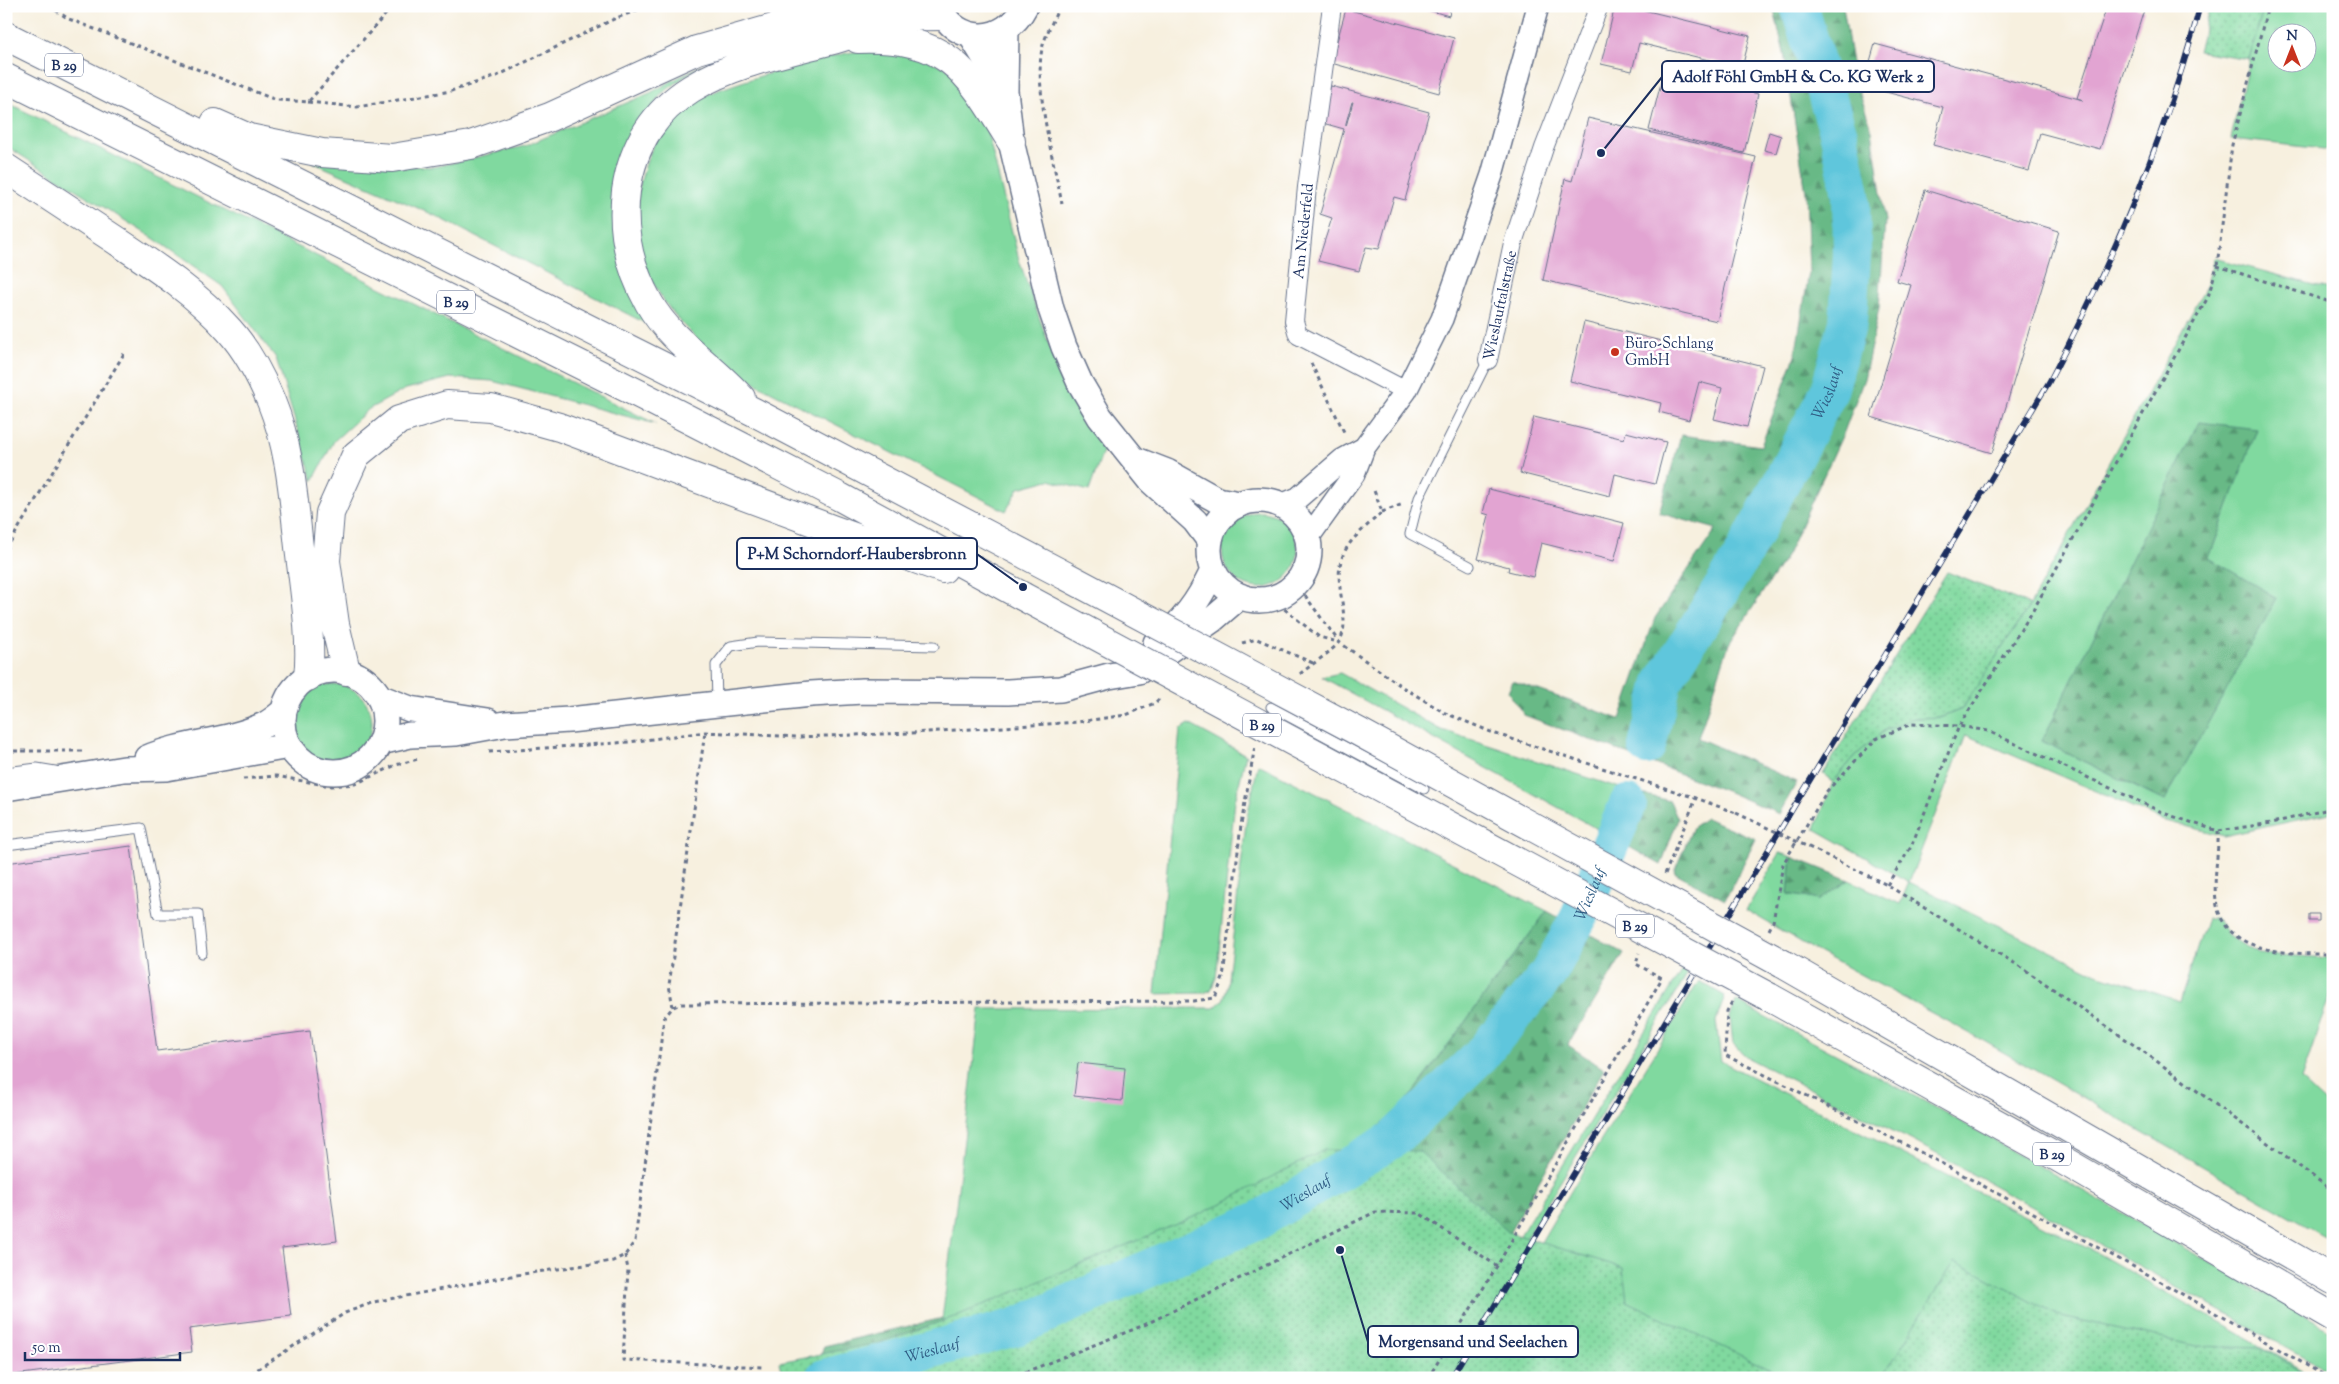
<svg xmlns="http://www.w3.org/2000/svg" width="2339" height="1384" font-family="'Sorts Mill Goudy',serif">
  <defs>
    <pattern id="forest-firs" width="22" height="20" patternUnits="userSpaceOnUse" patternTransform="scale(1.25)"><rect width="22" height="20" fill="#68b986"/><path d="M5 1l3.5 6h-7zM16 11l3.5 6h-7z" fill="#559771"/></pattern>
    <pattern id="park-dots" width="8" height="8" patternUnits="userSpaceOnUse" patternTransform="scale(1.25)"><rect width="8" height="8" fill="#80d99f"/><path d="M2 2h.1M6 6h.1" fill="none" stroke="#68b085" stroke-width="1.8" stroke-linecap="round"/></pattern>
  </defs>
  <rect width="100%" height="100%" fill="#fff"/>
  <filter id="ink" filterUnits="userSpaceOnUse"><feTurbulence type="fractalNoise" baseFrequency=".02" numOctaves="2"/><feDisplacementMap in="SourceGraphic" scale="10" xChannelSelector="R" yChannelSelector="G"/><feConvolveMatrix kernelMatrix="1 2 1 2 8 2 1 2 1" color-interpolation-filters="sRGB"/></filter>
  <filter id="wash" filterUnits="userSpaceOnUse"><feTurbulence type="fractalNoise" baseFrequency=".0096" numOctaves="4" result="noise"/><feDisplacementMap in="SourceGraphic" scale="20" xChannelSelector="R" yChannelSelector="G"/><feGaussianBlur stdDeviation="1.12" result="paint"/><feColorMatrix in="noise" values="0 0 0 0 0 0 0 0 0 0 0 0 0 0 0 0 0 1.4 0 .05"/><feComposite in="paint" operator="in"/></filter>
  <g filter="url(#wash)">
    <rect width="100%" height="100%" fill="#f7f0df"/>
    <path fill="#80d99f" stroke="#4e847e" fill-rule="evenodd" d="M2264 6H2333V150L2231 139 2249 59ZM2276 32H2306V62H2276Z
      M898 48 952 70 984 118 1019 260 1045 334 1068 391 1105 446 1089 491 1049 480 1019 488 1006 511 758 385C684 339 614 269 643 173 650 150 659 128 678 112 698 95 730 86 754 78 787 68 819 58 853 52 868 49 883 49 898 48Z
      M701 65 661 94 627 148 649 325 434 215 312 162 434 167 525 146 650 93Z
      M6 102 656 424 492 381 450 378 406 389 369 409 334 441 313 481 276 358 222 286 153 238 6 146Z
      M2214 258 2333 290V812L2224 836 2162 820 1966 735 1909 882 2097 974 2180 1001 2207 918H2216L2228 936 2259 954 2333 958V985L2301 1080 2333 1110V1241L1982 1040 1813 949 1746 910 1780 853 1792 857 1788 894 1819 900 1849 880 1900 904 1909 882 1815 829 1833 782 1856 755 1885 730 1914 718 1942 717 1962 709 2030 605 2206 287ZM2256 429 2209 558 2164 801 2042 741Z
      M1222 550a38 38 0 1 1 76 0a38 38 0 1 1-76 0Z
      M1340 673 1439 729 1626 790 1608 835 1322 677Z
      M294 723a39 39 0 1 1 78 0a39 39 0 1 1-78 0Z
      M1189 724 1246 755 1235 801 1216 978 1211 990 1204 993 1155 994 1180 730Z
      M1258 764 1547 911 1406 1102 1352 1151 941 1328 980 1009 1214 1008 1223 1000 1227 988 1246 822Z
      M1682 970 1688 973 1506 1271 1433 1378Z
      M1699 981 1725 996 1716 1021 1721 1061 2099 1254 2317 1378H1461L1594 1152Z
      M1736 1001 1933 1106 2333 1332V1373L1913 1141 1748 1058 1733 1044 1730 1017Z"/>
    <path fill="url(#forest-firs)" stroke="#427472" d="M1773 6H1843L1854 76 1872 131 1885 221 1879 308 1864 379 1844 432 1787 555 1729 644 1698 738 1797 782 1779 814 1726 791 1524 715 1508 692 1513 681 1620 719 1655 618 1716 529 1659 513 1681 435 1761 446 1795 356 1809 272 1806 193 1784 53Z
      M2199 422 2257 429 2209 558 2277 598 2165 801 2042 741Z
      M1626 790 1670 801 1678 819 1661 865 1608 835Z
      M1706 818 1756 839 1725 900 1674 872 1693 827Z
      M1792 857 1849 880 1819 900 1788 894Z
      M1547 911 1624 953 1568 1045 1604 1069 1496 1256 814 1378 824 1346 943 1318 941 1328 1352 1151 1406 1102Z"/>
    <path fill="url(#park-dots)" stroke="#4e847e" d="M2210 6H2264L2249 59 2198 51Z
      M1947 572 2030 605 1962 709 1942 717 1914 718 1885 730 1856 755 1833 782 1823 774Z
      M1324 1150 1419 1151 1508 1232 1623 1268 1627 1301 1788 1378H783L779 1362 879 1343 954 1317 1203 1213Z
      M1955 1261 2057 1315 2196 1346 2261 1348 2313 1378H1882Z"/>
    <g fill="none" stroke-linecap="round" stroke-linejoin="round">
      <g stroke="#5fc6dc" stroke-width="38">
        <path id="s1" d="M1647 746 1663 682 1744 553 1829 391 1848 322 1852 254 1851 194 1839 135 1799 6"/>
        <path id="s2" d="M824 1378 1016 1327 1259 1220 1392 1140 1481 1055 1548 974 1579 917 1628 804"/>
      </g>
    </g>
    <g id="blocks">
      <path fill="#e2a4d2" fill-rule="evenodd" d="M1414 6H1451L1449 16Z
        M1615 6H1627L1750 36 1742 68 1639 43 1632 71 1601 64Z
        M2107 6H2133L2144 10 2100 149 2040 133 2029 171 1933 145 1943 107 1863 86 1875 44 2083 100 2077 98Z
        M1346 9 1454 38 1439 93 1331 63Z
        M1664 71 1758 94 1744 153 1649 130Z
        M1331 86 1429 112 1405 200 1394 197 1379 249 1366 247 1359 271 1318 261 1332 218 1320 214 1344 129 1319 122ZM1352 102H1353L1346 126V123Z
        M1588 118 1756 157 1717 321 1543 280 1565 179 1572 181Z
        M1769 132 1781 136 1776 153 1764 150Z
        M1925 190 2059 231 1992 453 1871 417 1911 285 1897 281Z
        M1584 322 1763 366 1747 427 1714 419 1722 388 1699 382 1689 420 1659 412 1661 403 1570 381Z
        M1534 417 1624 439 1626 432 1666 442 1655 484 1615 474 1610 496 1520 473Z
        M1489 489 1624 523 1614 561 1541 543 1533 577 1508 571 1509 567 1478 559 1489 515 1483 513Z
        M131 846 157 1051 310 1031 337 1241 282 1248 291 1316 189 1329 192 1352 6 1376V863Z
        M2309 914H2319V921H2309Z
        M1078 1063 1125 1068 1122 1101 1074 1096Z"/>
    </g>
  </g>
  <g filter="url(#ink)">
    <use href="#blocks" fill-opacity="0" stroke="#68738b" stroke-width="1"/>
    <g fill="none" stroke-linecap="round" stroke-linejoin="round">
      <defs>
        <path id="service" d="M1470 566 1410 534 1419 498 1488 360
          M717 702 716 665 731 646 758 642 934 646
          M1271 707 1424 789
          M6 772 37 768 55 771
          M6 845 141 828 158 914H198L202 953"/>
        <g id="minor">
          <path d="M1332 6 1307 187 1294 321 1298 335 1406 391"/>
          <path id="s3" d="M1488 360 1513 243 1544 148 1599 6"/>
        </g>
        <path id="tertiary" d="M1281 505 1298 498 1342 460 1364 448
          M1308 538 1354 474 1364 448 1406 391 1442 319 1492 175 1538 6"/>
        <path id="secondary" d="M938 6C957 47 1005 45 1025 6
          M1006 29 1005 91 1011 141 1051 309 1064 347 1080 383 1100 417 1152 482 1195 521 1210 541
          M971 35 1005 91
          M1136 460 1167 472 1217 500 1240 504
          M1209 550a50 50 0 1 1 100 0a50 50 0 1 1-100 0Z
          M1156 643C1184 622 1198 602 1213 571
          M283 721a51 51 0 1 1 102 0a51 51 0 1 1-102 0Z
          M379 697 410 709 488 721
          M380 742 410 735 456 733 505 724 569 720 811 694 863 691 1008 692 1061 689 1109 676 1139 671 1212 620 1240 596
          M147 758C184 742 227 742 264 725 271 722 277 716 283 712
          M6 788 124 769 166 768 289 746"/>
        <path id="trunk" d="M6 36 754 412 1066 576
          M858 39C949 36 967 70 1011 141
          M6 78 643 396 840 497 1022 596
          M215 123 249 138 322 153 392 158 471 145 550 117 697 50 784 25 868 6
          M6 168C43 192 80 217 117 241 156 267 197 294 229 330 246 349 261 377 271 401 289 445 293 491 298 538 302 578 313 637 308 677
          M741 398C712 365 671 342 649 303 630 269 621 230 626 191 642 81 738 65 829 41 853 35 877 24 901 18 914 16 929 16 943 16
          M346 671 335 624 326 561 330 513 356 455 399 420 447 405 491 408 559 427 832 529 943 569
          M1783 964 2333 1280
          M1769 997 2059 1158 2333 1317"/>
      </defs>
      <use href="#service" stroke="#68738b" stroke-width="11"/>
      <use href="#minor" stroke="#68738b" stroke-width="20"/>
      <use href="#tertiary" stroke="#68738b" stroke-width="24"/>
      <use href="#secondary" stroke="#68738b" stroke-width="28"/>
      <use href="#trunk" stroke="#68738b" stroke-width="30"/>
      <path stroke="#68738b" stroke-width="3" stroke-dasharray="4 4" stroke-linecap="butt" d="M49 6 69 19 276 100 308 102 393 6
        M1059 6C1054 20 1045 35 1042 49 1034 89 1054 162 1062 204
        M308 102 357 107 451 91 497 76 614 19 648 6
        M2217 266 2333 303
        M1311 363 1345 434
        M1382 512 1403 504
        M6 549 125 352
        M1298 581 1306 597 1339 642 1404 688 1445 713 1496 734 1696 798 1736 813
        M1272 599 1319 637 1338 642
        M1242 643 1257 639 1313 663
        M1300 674C1308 667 1334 650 1339 642 1353 620 1332 585 1342 558 1348 539 1368 526 1382 512L1373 488
        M6 751H83
        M489 752 629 742 705 732 797 737 911 733 1078 722 1126 715 1155 703 1161 697
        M243 779 276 776 330 786 355 784 396 765 418 759
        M2218 831C2219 854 2213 878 2216 900 2223 955 2290 954 2333 954
        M1817 851 1887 885 2024 969 2147 1054 2333 1191
        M1665 874 1696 798
        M1887 885 1911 847 1959 726 2031 614 2208 297 2217 266 2232 145 2268 6
        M1769 930 1773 922 1783 864 1827 791 1876 739 1911 724 1959 726 1988 731 2166 814 2218 831 2272 823 2333 808
        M1732 1002 1727 1011 1725 1055 1924 1154 2147 1274 2329 1378
        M673 1007 669 985 705 732
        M625 1255 628 1269 623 1360 763 1367
        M244 1378 345 1313 374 1302 516 1275 613 1261 625 1255 635 1241 664 1018 673 1007 681 1004 1194 1001 1215 998 1223 978 1241 825 1255 746
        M1010 1378 1142 1326 1375 1212 1419 1213 1497 1266
        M1428 1378 1497 1266 1662 978 1636 964 1639 953"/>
      <use href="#service" stroke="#fff" stroke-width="9"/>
      <use href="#minor" stroke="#fff" stroke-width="18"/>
      <use href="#tertiary" stroke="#fff" stroke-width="21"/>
      <use href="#secondary" stroke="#fff" stroke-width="25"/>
      <use href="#trunk" stroke="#fff" stroke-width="28"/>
      <defs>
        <path id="rail" d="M1451 1378 2049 382C2113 261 2165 139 2200 6"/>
      </defs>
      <use href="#rail" stroke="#1b2f5e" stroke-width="5.5"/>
      <use href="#rail" stroke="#fff" stroke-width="4" stroke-dasharray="11" stroke-linecap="butt"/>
      <defs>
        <path id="trunk-bridge" d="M1066 576 1359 732 1783 964
          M1022 596 1769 997"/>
      </defs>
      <use href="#trunk-bridge" stroke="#68738b" stroke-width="30" stroke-linecap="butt"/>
      <path stroke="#68738b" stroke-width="3" stroke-dasharray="4 4" stroke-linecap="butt" d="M1736 813 1817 851"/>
      <use href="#trunk-bridge" stroke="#fff" stroke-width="28"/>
    </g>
  </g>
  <circle fill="#c8321e" stroke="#fff" stroke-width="2" cx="1615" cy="352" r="5"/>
  <g text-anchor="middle" stroke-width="5" stroke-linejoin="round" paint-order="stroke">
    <g fill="#fff" stroke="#5f6d8e" stroke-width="1">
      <rect x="45" y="53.5" width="38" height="23" rx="4"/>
      <rect x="437" y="290.5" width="38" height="23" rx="4"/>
      <rect x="1243" y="713.5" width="38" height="23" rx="4"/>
      <rect x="1616" y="914.5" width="38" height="23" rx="4"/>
      <rect x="2033" y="1142.5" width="38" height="23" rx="4"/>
    </g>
    <g font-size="14" font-weight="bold" fill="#1b2f5e">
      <text x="64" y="70">B 29</text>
      <text x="456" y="307">B 29</text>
      <text x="1262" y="730">B 29</text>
      <text x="1635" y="931">B 29</text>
      <text x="2052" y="1159">B 29</text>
    </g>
    <g font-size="15" fill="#1b2f5e" stroke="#fff">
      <text transform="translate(1303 231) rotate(-84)" y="5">Am Niederfeld</text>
      <text dy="5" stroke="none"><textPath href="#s3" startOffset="56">Wieslauftalstraße</textPath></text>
    </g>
    <g font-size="15" fill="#1b2f5e" stroke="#fff" text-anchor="start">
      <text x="1625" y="348">Büro-Schlang<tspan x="1625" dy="17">GmbH</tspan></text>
    </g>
    <g font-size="16" font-style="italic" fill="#2f5c84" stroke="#fff">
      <text dy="6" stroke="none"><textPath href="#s1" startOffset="399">Wieslauf</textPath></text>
      <text dy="6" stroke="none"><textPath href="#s2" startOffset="938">Wieslauf</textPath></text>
      <text dy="6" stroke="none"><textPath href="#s2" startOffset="518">Wieslauf</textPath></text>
      <text dy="6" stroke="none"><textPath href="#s2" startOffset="112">Wieslauf</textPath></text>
    </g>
  </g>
  <path fill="none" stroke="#1b2f5e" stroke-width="2" d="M1601 153L1662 77M1023 587L977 554M1340 1250L1368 1342"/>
  <g fill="#1b2f5e" stroke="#fff" stroke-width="2">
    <circle cx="1601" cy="153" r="5"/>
    <circle cx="1023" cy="587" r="5"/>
    <circle cx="1340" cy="1250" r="5"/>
  </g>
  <g fill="#fff" stroke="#1b2f5e" stroke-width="2">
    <rect x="1662" y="61" width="272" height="31" rx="5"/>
    <rect x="737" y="538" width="240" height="31" rx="5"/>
    <rect x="1368" y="1326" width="210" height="31" rx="5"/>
  </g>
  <g font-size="16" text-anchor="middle" font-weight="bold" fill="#1b2f5e">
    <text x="1798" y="82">Adolf Föhl GmbH &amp; Co. KG Werk 2</text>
    <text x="857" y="559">P+M Schorndorf-Haubersbronn</text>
    <text x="1473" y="1347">Morgensand und Seelachen</text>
  </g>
  <rect width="2339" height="1384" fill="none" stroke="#fff" stroke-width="25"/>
  <g transform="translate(2292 48)"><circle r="24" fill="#ffffff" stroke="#a4acbf"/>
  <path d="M0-4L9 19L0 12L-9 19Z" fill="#c8321e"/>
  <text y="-8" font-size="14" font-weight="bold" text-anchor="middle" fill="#1b2f5e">N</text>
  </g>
  <path d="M25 1352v8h155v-8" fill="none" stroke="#1b2f5e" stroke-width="2.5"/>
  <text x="32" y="1352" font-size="15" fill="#1b2f5e" stroke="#ffffff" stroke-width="4" paint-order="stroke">50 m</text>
</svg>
